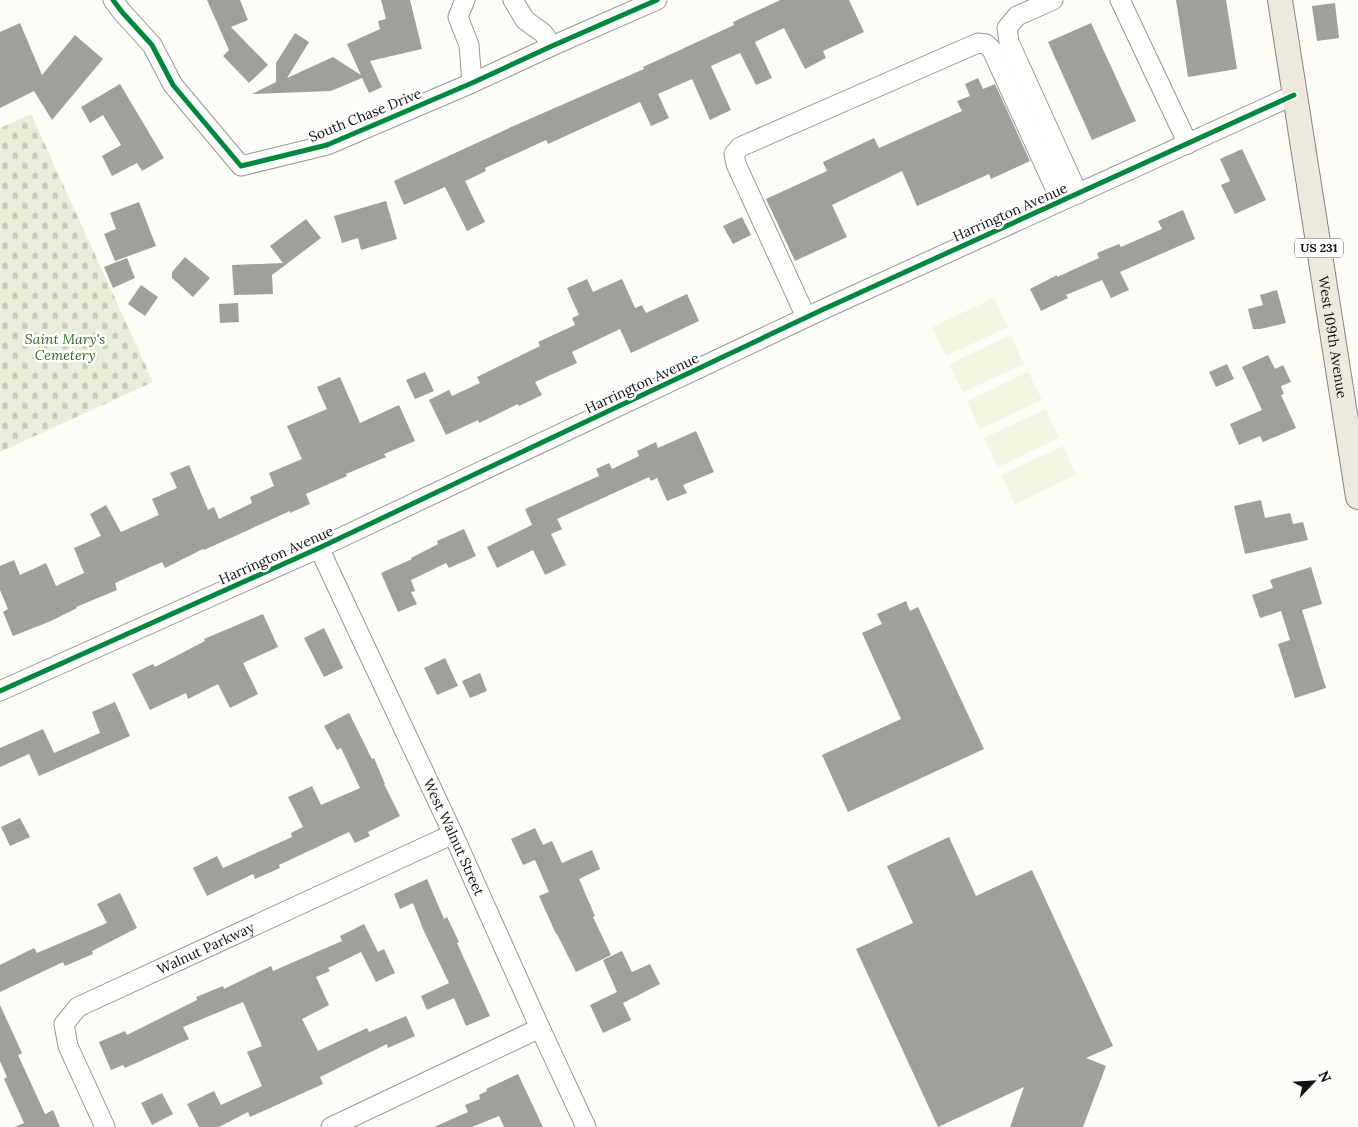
<svg xmlns="http://www.w3.org/2000/svg" width="1358" height="1127" font-family="Lora,serif">
  <defs>
    <pattern id="cemetery-stones" width="16" height="16" patternUnits="userSpaceOnUse" patternTransform="scale(1.25)"><rect width="16" height="16" fill="#e9eedb"/><path d="M2 7V4a2 2 0 0 1 4 0v3zM10 15v-3a2 2 0 0 1 4 0v3z" fill="#c7cbbb"/></pattern>
  </defs>
  <rect width="100%" height="100%" fill="#fdfcf7"/>
  <path fill="url(#cemetery-stones)" d="M31 114 153 382 0 452V128Z"/>
  <path fill="#f0f6e1" d="M994 298 1008 327 946 356 932 327Z
    M1011 335 1024 364 963 392 949 364Z
    M1028 372 1042 400 980 429 967 401Z
    M1046 409 1059 438 998 467 984 438Z
    M1063 446 1076 475 1015 504 1001 475Z"/>
  <path fill="#a19f9c" d="M207 0H240L248 20 231 27 268 65 249 83 223 56 229 50Z
    M381 0H410L422 49 370 61 382 87 369 93 362 78 331 91 252 94 276 82V63L295 33 309 42 287 78 333 57 361 75 347 44 380 29 378 21 386 19Z
    M780 0H849L864 32 823 51 826 58 805 69 784 28 755 42 772 78 756 85 740 53 711 66 731 110 710 120 692 79 658 94 669 118 651 126 640 102 548 144 546 140 485 168 486 171 465 181 485 222 467 231 445 187 404 205 394 181 518 124 644 69 643 67 734 25 733 22Z
    M1176 0H1226L1237 69 1188 77Z
    M1335 3 1339 38 1317 41 1312 6Z
    M20 23 42 75 75 35 103 59 52 120 34 91 0 108V32Z
    M1091 23 1136 121 1092 140 1048 42Z
    M978 78 983 89 995 84 1030 161 991 179 989 174 917 206 902 171 832 205 847 237 795 261 766 199 827 171 823 162 874 138 879 148 962 111 957 101 970 96 965 84Z
    M120 84 164 158 142 171 137 163 112 176 102 156 121 145 103 115 90 123 81 107Z
    M1242 149 1266 200 1235 214 1221 185 1230 181 1220 159Z
    M386 201 397 239 361 250 358 238 342 243 334 216Z
    M139 202 156 246 115 261 104 234 116 229 110 213Z
    M1183 210 1195 239 1120 272 1129 290 1111 298 1102 280 1066 295 1068 298 1041 311 1030 289 1057 275V277L1099 258 1097 253 1119 244 1121 247 1162 229 1158 221Z
    M742 217 751 235 733 244 723 226Z
    M306 219 321 238 272 275 273 294 234 295 232 265 283 263 270 246Z
    M185 257 210 278 193 297 172 278V272Z
    M127 258 135 278 113 288 104 267Z
    M587 279 593 292 622 279 635 308 642 305 646 313 687 294 699 321 631 353 620 329 572 352 577 363 535 382 542 395 519 406 518 404 479 423 478 420 446 435 429 400 449 390 452 396 480 383 477 377 540 346 538 342 575 325 572 318 579 315 567 288Z
    M141 285 158 297 145 316 128 304Z
    M1277 290 1286 323 1260 329H1253L1248 309 1263 305 1260 295Z
    M238 303 239 322 220 323 219 304Z
    M1268 355 1275 369 1283 365 1291 382 1281 386 1284 394 1281 395 1296 428 1263 442 1260 436 1239 445 1230 424 1262 410 1242 367Z
    M1227 364 1234 379 1216 387 1209 372Z
    M425 372 434 391 415 399 406 380Z
    M340 377 360 423 399 405 415 441 384 454 386 457 346 474 347 476 306 494 310 504 290 513V511L204 550 203 549 165 568 162 562 115 583 117 590 76 607 77 608 51 621 13 636 3 612 8 609 0 590V566L14 560 20 575 46 563 56 586 84 573 74 548 101 536 90 514 106 505 121 532 159 515 152 499 177 488 170 473 189 465 208 510 214 507 219 519 252 503 250 497 274 486 269 473 302 459 287 426 327 409 317 387Z
    M696 431 714 472 683 485 687 493 667 501 657 478 651 481 649 477 557 519 562 529 551 534 566 565 545 575 533 550 497 568 487 547 532 525 525 509 599 476 596 469 609 463 612 469 639 456 637 451 656 442 658 448Z
    M1261 500 1265 518 1290 513 1293 524 1303 522 1308 540 1245 554 1234 506Z
    M464 529 476 556 449 568 446 563 411 580 415 591 411 592 417 604 398 612 381 573 412 559 411 558 438 544 437 541Z
    M1311 567 1322 604 1302 610 1326 688 1295 698 1278 644 1290 640 1281 611 1260 618 1252 595 1273 588 1270 580Z
    M906 601 910 611 918 607 984 749 848 812 822 755 901 719 862 633 882 624 877 614Z
    M263 614 278 647 243 663 258 694 230 708 218 684 188 699 186 693 150 710 132 674 153 664 155 667 205 641 204 639Z
    M324 628 343 668 324 677 304 638Z
    M445 658 458 686 437 695 424 668Z
    M480 673 487 691 470 698 462 681Z
    M115 702 130 736 39 776 29 754 0 767V748L43 729 54 753 100 733 92 712Z
    M349 713 372 759 374 758 385 784H384L400 816 368 832 370 836 355 843 349 832 279 865 280 868 255 879 253 874 207 896 193 868 217 856 223 868 292 837 291 833 303 827 288 797 312 786 321 805 360 788 341 748 337 750 324 726Z
    M20 818 30 837 10 846 1 827Z
    M535 828 543 845 552 841 562 863 592 850 600 869 579 879 595 916 593 917 611 955 576 972 557 934H556L539 896 549 892 535 860 523 865 511 839Z
    M949 837 976 896 1032 870 1113 1046 1086 1058 1106 1066 1083 1127H1010L1024 1087 938 1127 856 949 913 923 887 866Z
    M427 879 444 919 447 917 459 942 457 943 490 1016 466 1026 454 998 427 1010 421 996 449 983 423 929 413 903 400 909 394 894Z
    M120 893 137 928 92 951 93 954 65 966 63 962 0 992V965L34 948 37 953 107 923 97 904Z
    M364 924 378 952 384 949 395 973 376 982 361 952 328 968 330 971 316 977 329 1005 302 1019 318 1051 367 1028 369 1032 406 1016 415 1036 388 1048 387 1044 320 1077 323 1084 250 1117 248 1112 219 1127H199L187 1104 214 1091 221 1105 262 1086 247 1052 262 1046 243 1002 183 1027 189 1039 125 1068 123 1065 111 1070 99 1042 125 1031 127 1035 197 1000 196 997 223 986 224 989 271 966 273 971 342 941 340 936Z
    M622 951 632 972 650 964 660 984 623 1003 631 1020 603 1033 590 1005 617 992 603 960Z
    M0 1005 22 1053 18 1055 45 1114 53 1110 60 1127H15L24 1123 4 1079 7 1077 0 1061Z
    M518 1074 543 1127H504L499 1116 472 1127H434L468 1112 465 1105 480 1099 479 1095 487 1091 486 1089Z
    M162 1093 173 1114 152 1125 141 1103Z"/>
  <g fill="none" stroke-linecap="round" stroke-linejoin="round">
    <defs>
      <g id="minor">
        <path d="M113 0 122 12 152 45 173 85 241 166 327 145 472 83 552 46 657 0"/>
        <path d="M465 0 458 17 469 45 472 83"/>
        <path d="M513 0 525 20 543 33 552 46"/>
        <path d="M1053 0 1017 16 1007 28 1009 42 1078 194"/>
        <path d="M1120 0 1188 144"/>
        <path d="M806 317 736 164 734 154 740 147 978 43 986 44 992 50 1061 201"/>
        <path id="s1" d="M319 548 453 834 540 1028 586 1127"/>
        <path d="M0 691 319 548 824 309 1294 95"/>
        <path id="s2" d="M105 1127 68 1046 64 1024 78 1007 453 834"/>
        <path d="M331 1127 540 1028"/>
      </g>
      <g id="major">
        <path id="s3" d="M1280 0 1358 497"/>
      </g>
    </defs>
    <use href="#minor" stroke="#979795" stroke-width="21"/>
    <use href="#major" stroke="#858482" stroke-width="26"/>
    <use href="#minor" stroke="#fffffe" stroke-width="19"/>
    <use href="#major" stroke="#ede9dc" stroke-width="24"/>
    <defs>
      <path id="cycleway" d="M113 0 122 12 152 45 173 85 241 166 327 145 472 83 552 46 657 0
        M0 691 319 548 824 309 1294 95"/>
    </defs>
    <use href="#cycleway" stroke="#fff" stroke-width="8"/>
    <use href="#cycleway" stroke="#00873e" stroke-width="5"/>
  </g>
  <g text-anchor="middle" stroke-width="5" stroke-linejoin="round" paint-order="stroke">
    <rect fill="#fff" stroke="#585858" stroke-width="1" x="1295" y="238.5" width="48" height="19" rx="4"/>
    <g font-size="12" font-weight="bold" fill="#111">
      <text x="1319" y="252">US 231</text>
    </g>
    <g font-size="14" fill="#111" stroke="#fff">
      <text transform="translate(365 115) rotate(-22)" y="5">South Chase Drive</text>
      <text transform="translate(1010 212) rotate(-24)" y="5">Harrington Avenue</text>
      <text dy="5" stroke="none"><textPath href="#s3" startOffset="341">West 109th Avenue</textPath></text>
      <text transform="translate(642 383) rotate(-25)" y="5">Harrington Avenue</text>
      <text transform="translate(276 555) rotate(-24)" y="5">Harrington Avenue</text>
      <text dy="5" stroke="none"><textPath href="#s1" startOffset="319">West Walnut Street</textPath></text>
      <text dy="5" stroke="none"><textPath href="#s2" startOffset="274">Walnut Parkway</textPath></text>
    </g>
    <g font-size="14" font-style="italic" fill="#2f6b1f" stroke="#fff">
      <text x="65" y="344">Saint Mary's<tspan x="65" dy="16">Cemetery</tspan></text>
    </g>
  </g>
  <g transform="translate(1313 1082) rotate(65)" stroke="#ffffff" stroke-width="4" paint-order="stroke">
  <path d="M0-4L9 19L0 12L-9 19Z" fill="#111111"/>
  <text y="-8" font-size="14" font-weight="bold" text-anchor="middle" fill="#111111">N</text>
  </g>
</svg>
